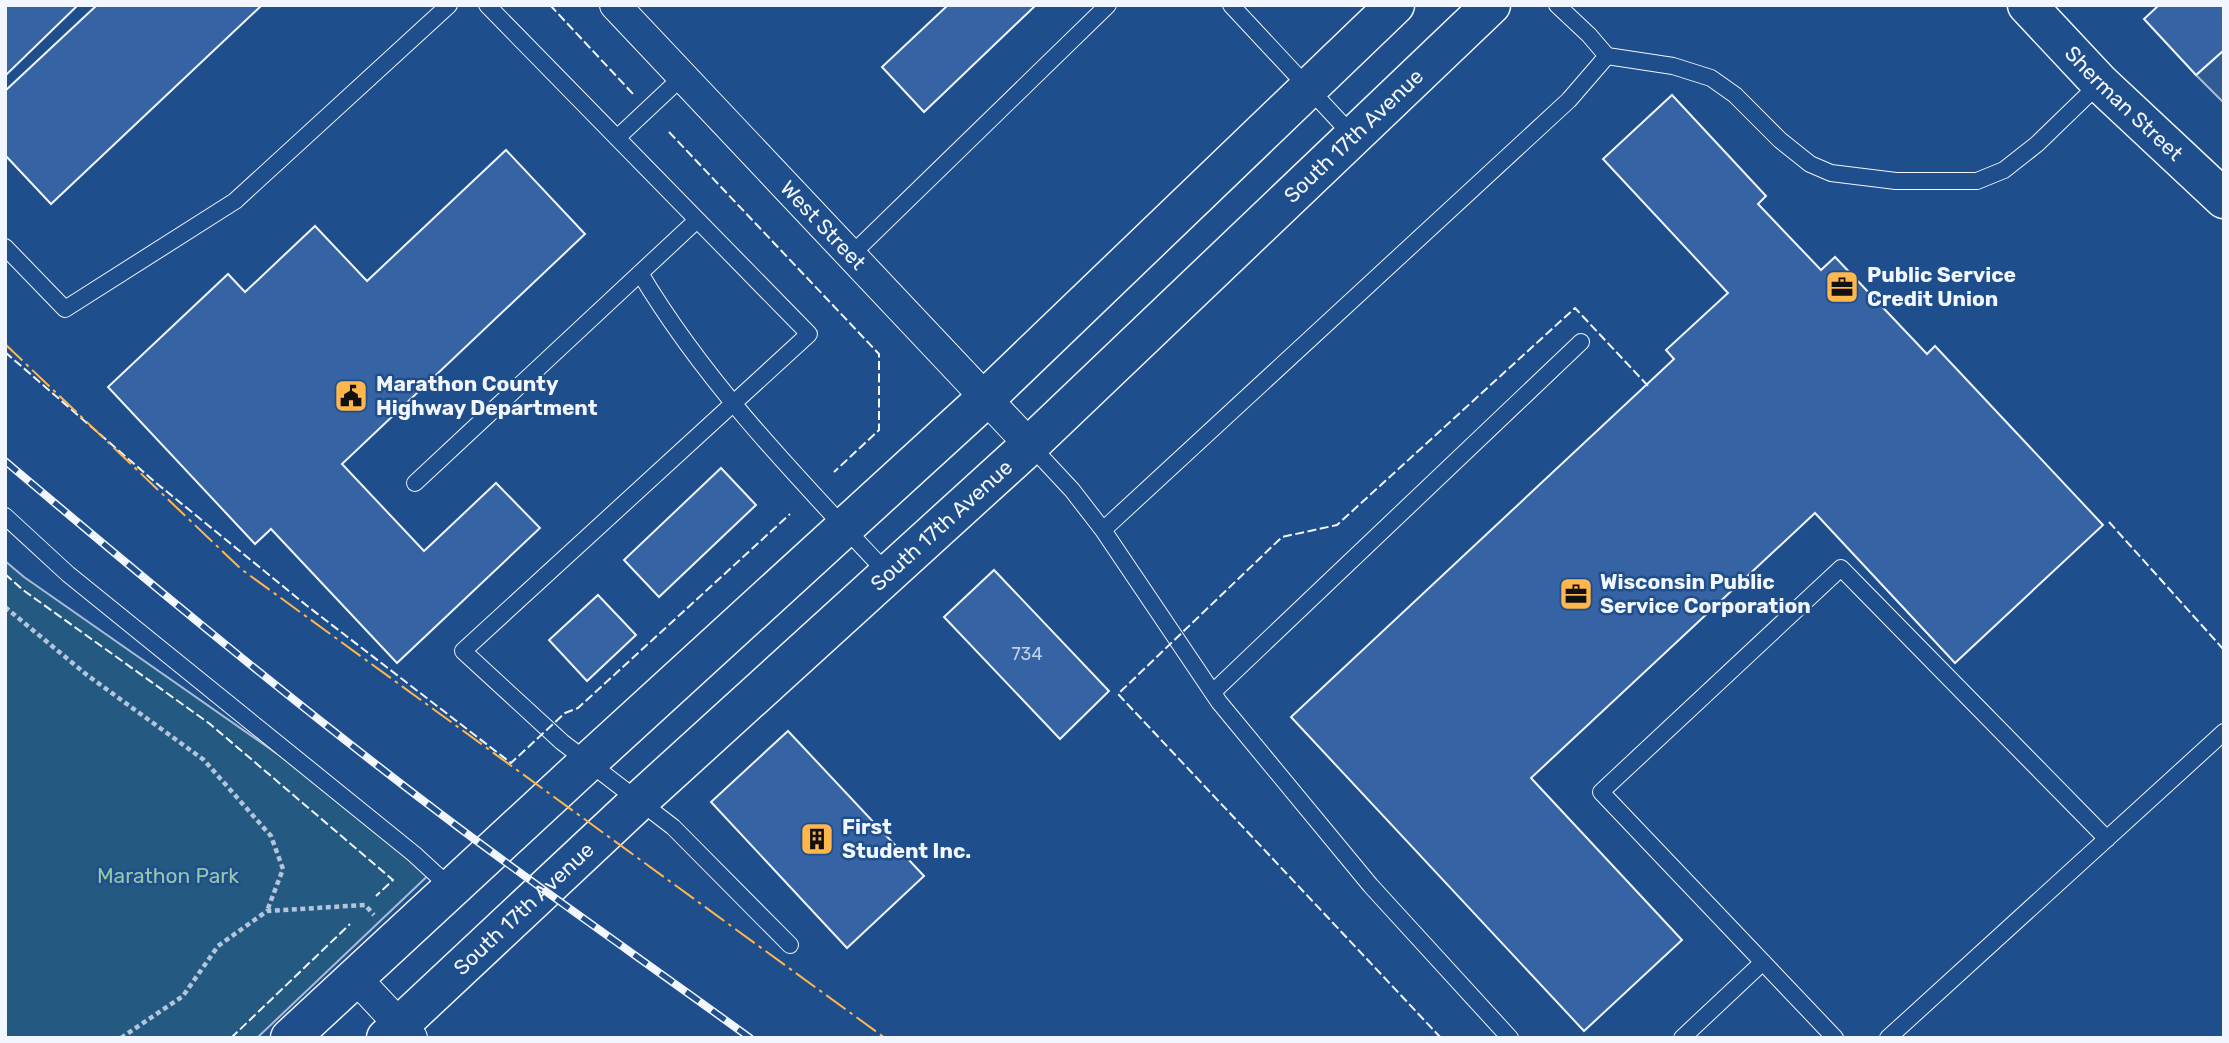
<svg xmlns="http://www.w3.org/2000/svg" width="2229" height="1043" font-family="Rubik,sans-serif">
  <rect width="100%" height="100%" fill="#1f4e8c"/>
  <path fill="#245a82" stroke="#a8bbd7" stroke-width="2" d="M5 561 24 577 438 866 257 1038H5Z"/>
  <path fill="#305b95" stroke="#a8bbd7" stroke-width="2" d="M2224 50V103L2196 75Z"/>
  <path fill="#3563a3" stroke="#f2f6ff" stroke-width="2" d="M5 5H78L5 76Z
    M97 5H262L51 204 5 155V91Z
    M948 5H1036L924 112 882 67Z
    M2159 5H2224V50L2196 75 2144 19Z
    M1672 95 1766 196 1758 204 1821 270 1835 257 1927 354 1935 346 2103 525 1955 663 1815 513 1531 778 1682 940 1584 1031 1291 717 1674 359 1666 350 1728 293 1603 159Z
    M506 150 585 234 342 464 424 551 496 483 540 528 397 663 271 529 255 544 108 387 228 274 245 292 315 226 367 281Z
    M721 468 756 505 659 597 624 560Z
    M994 570 1109 691 1060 739 944 617Z
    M598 595 636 635 587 681 549 640Z
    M788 731 924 876 847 948 711 802Z"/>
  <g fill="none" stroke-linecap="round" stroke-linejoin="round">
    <defs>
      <path id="service" d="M487 5 809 334 463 651 562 742 673 827 790 945
        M1231 5 1354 137
        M1557 5 1589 35 1607 56 1673 66 1711 78 1735 95 1780 140 1810 164 1831 173 1896 181H1977L2004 170 2037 144 2100 83
        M617 138 682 77
        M5 247 65 309 235 201 449 5
        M850 256 1108 5
        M640 273C706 384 800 480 888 574
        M1030 445 1072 490 1103 530 1219 702 1371 886 1510 1038
        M415 483 697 220
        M5 516 68 574 414 854 451 888
        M1103 530 1569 100 1607 56
        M1213 692 1581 342
        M1682 1038 1763 962
        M1835 1038 1601 792 1841 568 2107 839
        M1888 1038 2224 732"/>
      <g id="minor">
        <path id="s1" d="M615 5 1030 445"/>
        <path d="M355 977 412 1038"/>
      </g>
      <g id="secondary">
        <path id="s2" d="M2027 5 2100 83 2224 199"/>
        <path d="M290 1038 588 762 985 399 1395 5"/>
        <path id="s3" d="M386 1038 640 800 1030 445 1491 5"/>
      </g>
    </defs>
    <use href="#service" stroke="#f2f6ff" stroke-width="18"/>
    <use href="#minor" stroke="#f2f6ff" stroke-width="32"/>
    <use href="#secondary" stroke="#f2f6ff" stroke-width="41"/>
    <path stroke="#b3c4dc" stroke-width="4.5" stroke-dasharray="5 3.5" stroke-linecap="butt" d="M5 607 87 675 204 760 271 836 283 869 267 911
      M121 1038 183 996 218 946 267 911 365 905 374 915"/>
    <use href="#service" stroke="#1f4e8c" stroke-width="16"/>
    <use href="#minor" stroke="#1f4e8c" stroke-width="30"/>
    <use href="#secondary" stroke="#1f4e8c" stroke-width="38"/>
    <defs>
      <path id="rail" d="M5 461C155 588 306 713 462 830 557 901 654 968 750 1038"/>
    </defs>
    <use href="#rail" stroke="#f2f6ff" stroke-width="8"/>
    <use href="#rail" stroke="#1f4e8c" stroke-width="5" stroke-dasharray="16" stroke-linecap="butt"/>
    <path stroke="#f2f6ff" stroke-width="2" stroke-dasharray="9 3.5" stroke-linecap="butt" d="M550 5 634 95
      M669 132 879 354V430L834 472
      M5 352 155 482 306 605 511 763 565 713 578 708 790 514
      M2109 522 2224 650
      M5 574 23 590 210 724 393 880 376 896
      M231 1038 350 924
      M1441 1038 1118 694 1282 537 1337 525 1575 308 1650 388"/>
    <path stroke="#ffb74d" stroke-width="2" stroke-dasharray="24 5 3.5 5" stroke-linecap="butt" d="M5 344 241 569 885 1038"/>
  </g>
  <defs>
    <symbol id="office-square" viewBox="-11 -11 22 22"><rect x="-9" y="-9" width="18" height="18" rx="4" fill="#ffb74d" stroke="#1f4e8c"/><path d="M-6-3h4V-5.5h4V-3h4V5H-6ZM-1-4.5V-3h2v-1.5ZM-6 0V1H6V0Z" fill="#111"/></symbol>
    <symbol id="civic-square" viewBox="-11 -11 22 22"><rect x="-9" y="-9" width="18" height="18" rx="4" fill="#ffb74d" stroke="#1f4e8c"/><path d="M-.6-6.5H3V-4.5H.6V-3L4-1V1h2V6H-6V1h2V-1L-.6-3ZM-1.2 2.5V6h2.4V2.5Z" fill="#111"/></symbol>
    <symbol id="building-square" viewBox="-11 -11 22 22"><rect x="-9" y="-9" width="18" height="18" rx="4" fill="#ffb74d" stroke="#1f4e8c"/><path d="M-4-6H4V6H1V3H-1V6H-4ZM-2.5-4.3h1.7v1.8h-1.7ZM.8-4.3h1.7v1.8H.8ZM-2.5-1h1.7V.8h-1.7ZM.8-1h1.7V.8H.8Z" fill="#111"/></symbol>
  </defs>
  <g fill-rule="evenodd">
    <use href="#office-square" x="1823" y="268" width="38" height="38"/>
    <use href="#civic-square" x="332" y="377" width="38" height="38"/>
    <use href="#office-square" x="1557" y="575" width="38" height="38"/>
    <use href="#building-square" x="798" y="820" width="38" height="38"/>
  </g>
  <g text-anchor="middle" stroke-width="5" stroke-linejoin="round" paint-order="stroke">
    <g font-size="18" fill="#c3d1e8">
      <text x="1027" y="660">734</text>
    </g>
    <g font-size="21" fill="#f2f6ff" stroke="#1f4e8c">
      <text dy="7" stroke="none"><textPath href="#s2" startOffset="138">Sherman Street</textPath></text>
      <text dy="7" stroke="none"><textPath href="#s3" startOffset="1323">South 17th Avenue</textPath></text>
      <text dy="7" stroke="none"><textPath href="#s1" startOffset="303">West Street</textPath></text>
      <text dy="7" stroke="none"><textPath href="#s3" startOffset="756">South 17th Avenue</textPath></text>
      <text dy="7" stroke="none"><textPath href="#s3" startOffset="189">South 17th Avenue</textPath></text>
    </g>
    <g font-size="21" font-weight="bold" fill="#f2f6ff" stroke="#1f4e8c" text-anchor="start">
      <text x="1867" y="282">Public Service<tspan x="1867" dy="24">Credit Union</tspan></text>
      <text x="376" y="391">Marathon County<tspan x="376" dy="24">Highway Department</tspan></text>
      <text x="1600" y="589">Wisconsin Public<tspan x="1600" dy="24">Service Corporation</tspan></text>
      <text x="842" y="834">First<tspan x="842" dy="24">Student Inc.</tspan></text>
    </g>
    <g font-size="21" fill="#97c8a6" stroke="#1f4e8c">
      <text x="168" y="883">Marathon Park</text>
    </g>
  </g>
  <rect width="2229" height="1043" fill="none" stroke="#f2f6ff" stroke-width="14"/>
</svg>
